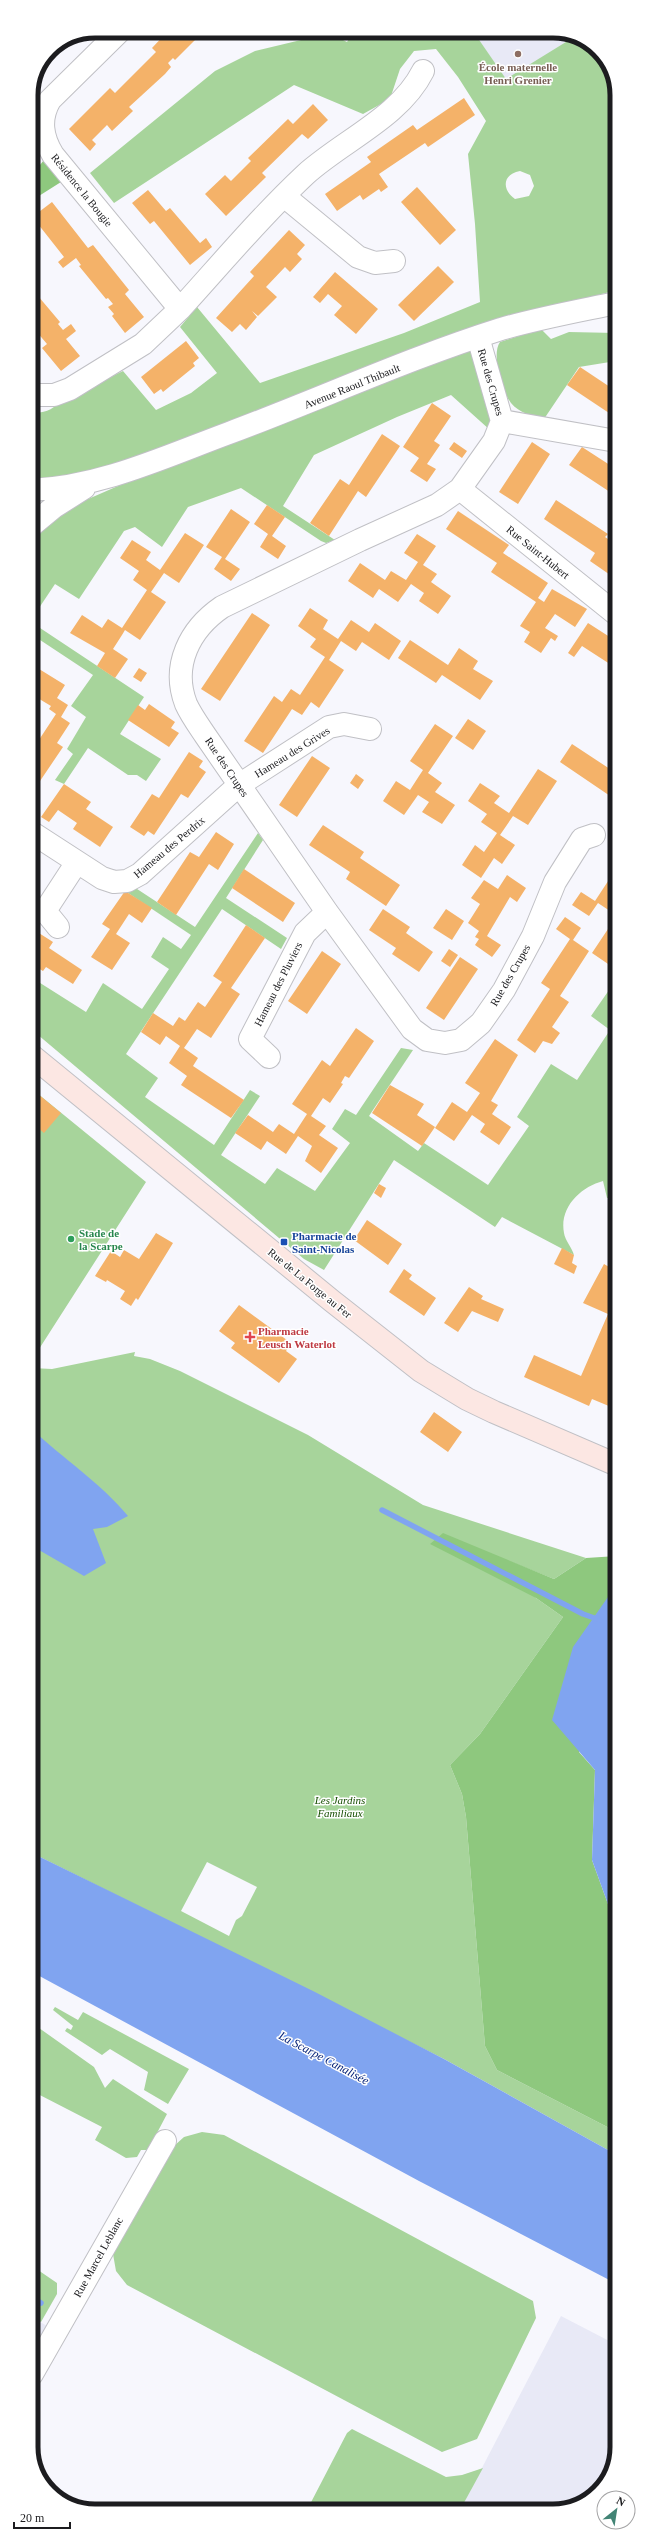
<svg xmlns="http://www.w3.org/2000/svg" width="648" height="2542" font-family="'Times New Roman',serif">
  <rect width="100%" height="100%" fill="#f7f7fd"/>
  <path fill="#e8e9f6" d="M473 31 561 32 574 37 506 80Z
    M561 2316 617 2345V2447L601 2489 565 2510H460Z
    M32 2317 57 2332 32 2374Z"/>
  <path fill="#a7d49b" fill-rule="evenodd" d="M310 31H325L347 42 354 31H473L506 79 574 37 595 47 616 83V271L609 273 613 291 554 307 121 464 31 483V413C44 413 51 411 61 401L123 371 156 410 191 393 217 373 180 327 197 307 260 383 404 333 480 302 475 224 468 154 486 121 458 77 436 49 414 51 400 69 390 99 363 114 294 85 114 203 90 173 215 71 255 51 301 40ZM520 171 530 175 534 186 529 196 515 199C501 189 503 174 520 171Z
    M541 329 551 339 569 332 616 333V361L579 367 544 419C533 416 519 413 511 403 502 391 491 354 500 342Z
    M472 350 492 410 490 430 451 395 397 417 314 455 283 506 335 540 326 543 321 541 241 488 188 507 162 547 135 527 124 531 79 599 55 584 31 620V537L33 532 79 503 118 486 254 433 262 432 288 419Z
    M31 622 144 697 120 734 161 759 146 781 137 775H128L88 748 64 784 55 780 73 754 67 749 86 717 71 706 93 675 31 634Z
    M258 833 263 840 226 898 287 938 281 949 222 909 126 1054 158 1078 145 1097 214 1145 250 1090 260 1096 221 1155 265 1184 277 1168 315 1191 350 1143 332 1129 345 1109 356 1115 401 1048 413 1050 369 1116 418 1151 424 1143 488 1185 529 1126 517 1117 551 1064 577 1080 610 1030 591 1016 616 980V1197L607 1198 603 1181C581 1187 559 1207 564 1233 565 1240 572 1248 574 1255L502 1217 495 1227 394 1160 324 1270 304 1259 31 1029V989L37 981 86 1012 103 983 142 1009 169 969 151 957 163 937 181 949 191 935 125 891 134 887 195 927Z
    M32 1089 146 1182 32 1360Z
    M135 1352 134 1356 150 1359 180 1371 308 1435 423 1505 586 1558 554 1579 501 1558 536 1598 563 1617 480 1734 450 1765 462 1794 466 1817 485 2046 497 2070 617 2132V2155L444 2059 32 1853V1368L52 1369ZM207 1862 257 1887 242 1916 236 1920 229 1936 181 1911Z
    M55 2007 78 2020 83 2012 189 2069 168 2104 144 2090 148 2072 110 2049 102 2055 65 2031 67 2028 71 2030 73 2026 53 2010Z
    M32 2023 94 2067 105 2088 113 2079 167 2114 148 2150H141L137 2157 126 2158 95 2140 102 2127 32 2091Z
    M202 2132 224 2135 533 2301 536 2318 477 2439 442 2452 127 2285 116 2271 113 2254 174 2146 184 2137Z
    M38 2270 57 2283V2294L41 2322 32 2317V2271Z
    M352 2429 446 2477 462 2475 483 2468 460 2510H307L347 2433Z"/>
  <path fill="#8ec87e" d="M44 160 61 182 31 201V176Z
    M443 1533 554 1579 586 1558 617 1556V1587L579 1752 595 1770 592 1860 617 1929V2132L497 2070 485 2046 466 1817 462 1794 450 1765 480 1734 563 1617 536 1598 430 1544Z"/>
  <path fill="#80a4f0" d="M32 1429C63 1459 100 1482 128 1516L107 1527 93 1529 106 1563 84 1576 32 1546Z
    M615 1587H617V1929L592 1860 595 1770 552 1720 573 1647Z
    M32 1853 315 1992 444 2059 617 2155V2284L419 2181 32 1972Z"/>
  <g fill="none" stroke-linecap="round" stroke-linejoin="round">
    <path stroke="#80a4f0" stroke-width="5.5" d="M382 1510 583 1614 600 1620
      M32 2298 41 2303"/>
  </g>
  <path fill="#f4b269" d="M168 31H204L175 60 173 58 168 63 171 67 165 74 129 107 133 111 112 131 107 125 92 140 96 144 90 151 69 129 110 88 115 93 156 52 152 48Z
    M464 98 475 115 428 147 425 143 379 174 388 187 381 192 379 189 363 200 360 195 337 211 325 194 371 162 367 157 413 125 417 130Z
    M313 104 328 120 308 139 302 134 262 173 266 177 226 216 205 194 225 175 231 181 251 161 248 158 288 119 293 124Z
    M417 187 456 230 440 245 401 202Z
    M148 190 166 211 170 208 200 243 206 238 212 247 190 265 154 221 150 224 132 203Z
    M52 202 88 248 93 245 129 290 125 294 144 317 125 333 112 316 114 314 108 307 113 304 108 298 106 299 79 266 81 265 76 258 63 268 58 262 64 257 38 224 31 231V218Z
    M289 230 305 245 297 254 302 259 290 272 285 267 266 287 277 297 258 316 252 311 257 317 246 330 240 324 232 332 216 318 254 276 250 272Z
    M438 266 454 282 414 321 398 305Z
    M335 272 378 309 356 334 334 315 342 306 328 294 320 303 313 297Z
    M33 290 60 322 58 324 63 330 71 324 76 331 66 339 80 356 61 371 42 348 47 344 31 325V293Z
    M186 341 199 358 193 363 195 366 163 392 161 389 154 394 141 377Z
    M580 367 616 391V421L610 418 612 415 567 385Z
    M432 403 451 416 434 441 440 445 427 464 436 469 427 482 410 471 419 458 403 447Z
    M382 434 400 446 366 497 358 491 329 536 310 523 340 479 349 485Z
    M454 442 467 451 462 458 449 449Z
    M532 442 550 454 518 504 499 492Z
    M582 447 616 469V496L569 465Z
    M556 500 608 534 605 537 611 541 608 547 616 552V579L590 561 595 553 544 519Z
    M267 505 285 517 272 536 286 546 278 559 260 547 268 534 254 524Z
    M231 509 250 522 225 559 240 569 231 581 214 569 222 557 206 547Z
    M458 511 509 545 503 553 548 583 538 598 544 602 552 589 587 609 575 627 555 614 545 628 558 636 555 641 551 638 541 653 524 642 530 632 520 626 536 602 491 572 497 563 446 529Z
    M185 533 204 545 179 583 164 573 151 592 166 602 140 640 125 630 122 635 113 649 128 659 115 678 97 666 105 653 70 633 82 615 102 628 108 619 122 628 147 590 133 580 139 571 120 558 132 540 151 552 146 560 160 570Z
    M417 534 436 546 423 565 437 574 431 582 451 596 438 614 419 601 424 593 411 584 398 602 379 589 373 598 348 581 360 563 385 580 391 571 406 580 418 562 404 553Z
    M310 608 328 620 323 629 338 639 351 620 369 632 375 623 401 641 389 660 362 642 356 651 341 641 329 660 344 670 319 708 311 702 302 715 292 709 263 753 244 741 274 696 282 702 291 689 300 695 325 657 310 647 316 639 298 626Z
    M252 613 270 625 220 701 201 689Z
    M588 623 616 641V668L582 646 574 657 568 653Z
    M410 640 448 665 459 648 478 661 473 669 493 681 480 700 442 675 436 683 398 658Z
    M31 664 65 685 57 698 68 705 61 717 70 723 57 743 63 747 38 784 31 780V752L56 714 49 709 51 706 31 694Z
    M139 668 147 673 141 682 133 677Z
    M616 698V716L608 710Z
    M149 704 175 722 171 728 179 733 169 747 128 720 138 705 145 710Z
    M468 719 486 731 473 750 455 738Z
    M435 724 453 736 428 773 442 783 435 792 455 805 442 824 422 812 429 802 418 795 404 815 383 801 396 781 410 790 419 776 423 770 410 761Z
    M572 744 616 773V800L560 762Z
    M189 752 203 761 199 767 206 772 188 798 181 794 154 835 148 831 144 836 130 827 152 794 159 798Z
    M312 756 330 768 297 817 279 805Z
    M538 769 557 781 528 825 513 816 500 835 515 845 502 864 494 858 481 878 462 865 475 845 484 852 497 833 481 822 487 814 468 801 480 783 500 796 494 803 509 813Z
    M356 774 364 780 358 789 350 783Z
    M64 784 91 802 86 809 113 827 100 847 73 829 77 823 58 810 49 822 41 817Z
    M323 825 364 852 360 858 400 885 386 906 346 879 350 872 309 845Z
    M216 832 234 844 218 870 209 864 176 915 157 902 190 852 199 857Z
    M244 869 295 903 283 922 232 888Z
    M616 869V909L613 913 598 903 589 916 572 905 581 892 595 901Z
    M507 875 526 888 517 902 510 897 487 936 501 945 492 957 475 945 479 939 475 937 479 931 468 923 480 904 471 898 484 880 498 889Z
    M125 891 152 908 142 923 129 914 116 934 130 943 112 970 91 957 110 929 102 924Z
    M383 909 410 927 406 933 433 952 419 972 392 954 396 948 369 930Z
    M446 909 464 921 452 940 433 928Z
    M565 917 581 928 573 940 589 951 560 996 569 1002 552 1027 560 1033 552 1044 543 1041 535 1053 517 1040 550 989 541 983 570 939 556 929Z
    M616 917V957L611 966 592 953Z
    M246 925 265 938 231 988 240 994 211 1038 197 1029 184 1048 198 1058 193 1066 244 1100 231 1118 181 1085 187 1076 169 1063 180 1046 166 1036 160 1045 141 1032 153 1013 173 1026 179 1017 185 1021 198 1002 205 1007 222 982 213 976Z
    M31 928 53 942 49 948 82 970 73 984 46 967 43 971 31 964Z
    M449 949 458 955 450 967 441 961Z
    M322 951 341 964 307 1014 288 1001Z
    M460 957 478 969 444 1020 426 1008Z
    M356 1028 374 1041 349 1078 345 1076 341 1083 343 1084 330 1103 323 1098 311 1116 326 1126 319 1135 338 1148 321 1173 305 1161 312 1146 298 1136 286 1154 267 1141 261 1150 235 1133 248 1115 273 1132 279 1124 294 1134 307 1114 292 1104 322 1060 330 1066Z
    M495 1039 518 1055 491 1101 498 1105 492 1114 511 1127 499 1145 480 1132 485 1124 472 1115 454 1141 435 1128 452 1102 467 1112 480 1093 465 1083Z
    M390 1085 424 1104 417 1115 435 1127 422 1146 372 1113Z
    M32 1089 61 1113 44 1133 32 1123 37 1116 33 1113 32 1115Z
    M379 1184 386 1188 381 1198 374 1193Z
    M367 1220 402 1244 388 1265 354 1240Z
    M156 1233 173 1243 138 1300 136 1298 131 1306 120 1299 125 1291 107 1280 106 1282 95 1276 111 1251 120 1257 124 1250 139 1259Z
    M562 1248 574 1255 572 1263 577 1266 574 1274 554 1264Z
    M604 1264 616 1271V1409L592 1399 589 1406 524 1377 534 1355 581 1376 608 1314 583 1303Z
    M404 1269 412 1275 409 1279 436 1298 424 1316 389 1292Z
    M469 1287 483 1296 481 1299 504 1309 498 1322 472 1311 458 1332 444 1323Z
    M239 1305 291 1343 286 1351 297 1359 279 1383 231 1348 235 1343 219 1331Z
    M434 1412 462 1432 448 1452 420 1432Z"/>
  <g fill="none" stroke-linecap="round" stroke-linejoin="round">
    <defs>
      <path id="minor" d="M120 31 50 100C39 119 42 137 53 155L180 309C221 264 261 216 306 174 344 140 400 117 423 71
        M284 196 358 257 375 263 394 261
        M478 337 502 421 494 441 460 489 437 505 360 540 222 607C190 629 171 665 186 704 191 715 199 726 205 735L327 912 412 1029 427 1040 445 1043 461 1040 481 1023 504 990 533 936 555 882 582 839 594 835
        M31 395H54L70 389 143 344 180 309
        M502 421 616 441
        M460 489 616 614
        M31 832 102 878 114 882 127 881 140 874 239 785 329 727 344 724 370 729
        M58 927 45 911 77 862
        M269 1057 250 1039 305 933 327 912
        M32 2374 165 2141"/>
      <path id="tertiary" d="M31 490C101 487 164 457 229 433 320 399 409 358 501 329 539 318 578 311 616 303
        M31 526 54 507 84 488"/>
      <path id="secondary" d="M31 1055 332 1301 421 1371 467 1399 494 1412 617 1465"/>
    </defs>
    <use href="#minor" stroke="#c0c0c5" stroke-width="24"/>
    <use href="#tertiary" stroke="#c0c0c5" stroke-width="24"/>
    <use href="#secondary" stroke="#c0c0c5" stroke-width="24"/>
    <use href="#minor" stroke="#fff" stroke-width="22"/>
    <use href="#tertiary" stroke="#fff" stroke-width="22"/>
    <use href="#secondary" stroke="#fce7e3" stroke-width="22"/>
  </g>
  <circle fill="#8d6e63" stroke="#fff" stroke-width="1.5" cx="518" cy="54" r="4"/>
  <circle fill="#2e9e5b" stroke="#fff" stroke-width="1.5" cx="71" cy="1239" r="4"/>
  <rect fill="#1a4fb4" stroke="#fff" stroke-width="1.5" x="280" y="1238" width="8" height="8" rx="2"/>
  <path fill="#e0444e" stroke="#fff" stroke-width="1.5" d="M248 1331h4v4h4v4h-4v4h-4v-4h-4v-4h4z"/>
  <g text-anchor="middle" stroke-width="3" stroke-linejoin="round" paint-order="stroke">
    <g font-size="11" font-weight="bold" fill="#785e54" stroke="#fff">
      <text x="518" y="71">École maternelle<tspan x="518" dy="13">Henri Grenier</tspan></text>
    </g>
    <g font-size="11" fill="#1c1c1f" stroke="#fff">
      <text transform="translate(82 190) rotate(51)" y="4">Résidence la Bougie</text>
      <text transform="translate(491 382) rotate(74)" y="4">Rue des Crupes</text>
      <text transform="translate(352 386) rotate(-22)" y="4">Avenue Raoul Thibault</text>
      <text transform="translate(538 552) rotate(39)" y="4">Rue Saint-Hubert</text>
      <text transform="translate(292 752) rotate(-32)" y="4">Hameau des Grives</text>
      <text transform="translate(227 767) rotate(56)" y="4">Rue des Crupes</text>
      <text transform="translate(169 847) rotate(-40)" y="4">Hameau des Perdrix</text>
      <text transform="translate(510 975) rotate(-60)" y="4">Rue des Crupes</text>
      <text transform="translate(278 984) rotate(-63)" y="4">Hameau des Pluviers</text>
      <text transform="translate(310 1283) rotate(39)" y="4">Rue de La Forge au Fer</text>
      <text transform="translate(98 2257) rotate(-61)" y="4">Rue Marcel Leblanc</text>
    </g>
    <g font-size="11" font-weight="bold" fill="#27864d" stroke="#fff" text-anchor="start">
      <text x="79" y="1237">Stade de<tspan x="79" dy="13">la Scarpe</tspan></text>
    </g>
    <g font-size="11" font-weight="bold" fill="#164399" stroke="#fff" text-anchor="start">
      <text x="292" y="1240">Pharmacie de<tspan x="292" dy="13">Saint-Nicolas</tspan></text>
    </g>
    <g font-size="11" font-weight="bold" fill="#be3a42" stroke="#fff" text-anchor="start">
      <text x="258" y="1335">Pharmacie<tspan x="258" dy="13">Leusch Waterlot</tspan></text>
    </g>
    <g font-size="11" font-style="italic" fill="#164e00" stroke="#fff">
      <text x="340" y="1804">Les Jardins<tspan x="340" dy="13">Familiaux</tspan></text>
    </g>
    <g font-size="12" font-style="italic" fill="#072379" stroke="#fff">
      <text transform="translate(324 2058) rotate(28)" y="4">La Scarpe Canalisée</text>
    </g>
  </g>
  <path d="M0 0H648V2542H0ZM95 38H553A57 57 0 0 1 610 95V2447A57 57 0 0 1 553 2504H95A57 57 0 0 1 38 2447V95A57 57 0 0 1 95 38Z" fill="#fff" fill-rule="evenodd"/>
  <path fill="none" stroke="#1c1c1f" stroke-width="5" d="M95 38H553A57 57 0 0 1 610 95V2447A57 57 0 0 1 553 2504H95A57 57 0 0 1 38 2447V95A57 57 0 0 1 95 38Z"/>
  <g transform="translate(616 2510) rotate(30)"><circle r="19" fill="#ffffff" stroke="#a4a4a5"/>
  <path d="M0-3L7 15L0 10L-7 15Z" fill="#428475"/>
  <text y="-6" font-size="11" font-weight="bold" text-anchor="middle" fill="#1c1c1f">N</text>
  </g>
  <path d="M14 2522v6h56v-6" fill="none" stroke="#1c1c1f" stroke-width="2"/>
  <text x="20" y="2522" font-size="12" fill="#1c1c1f" stroke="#ffffff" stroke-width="3" paint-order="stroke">20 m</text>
</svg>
